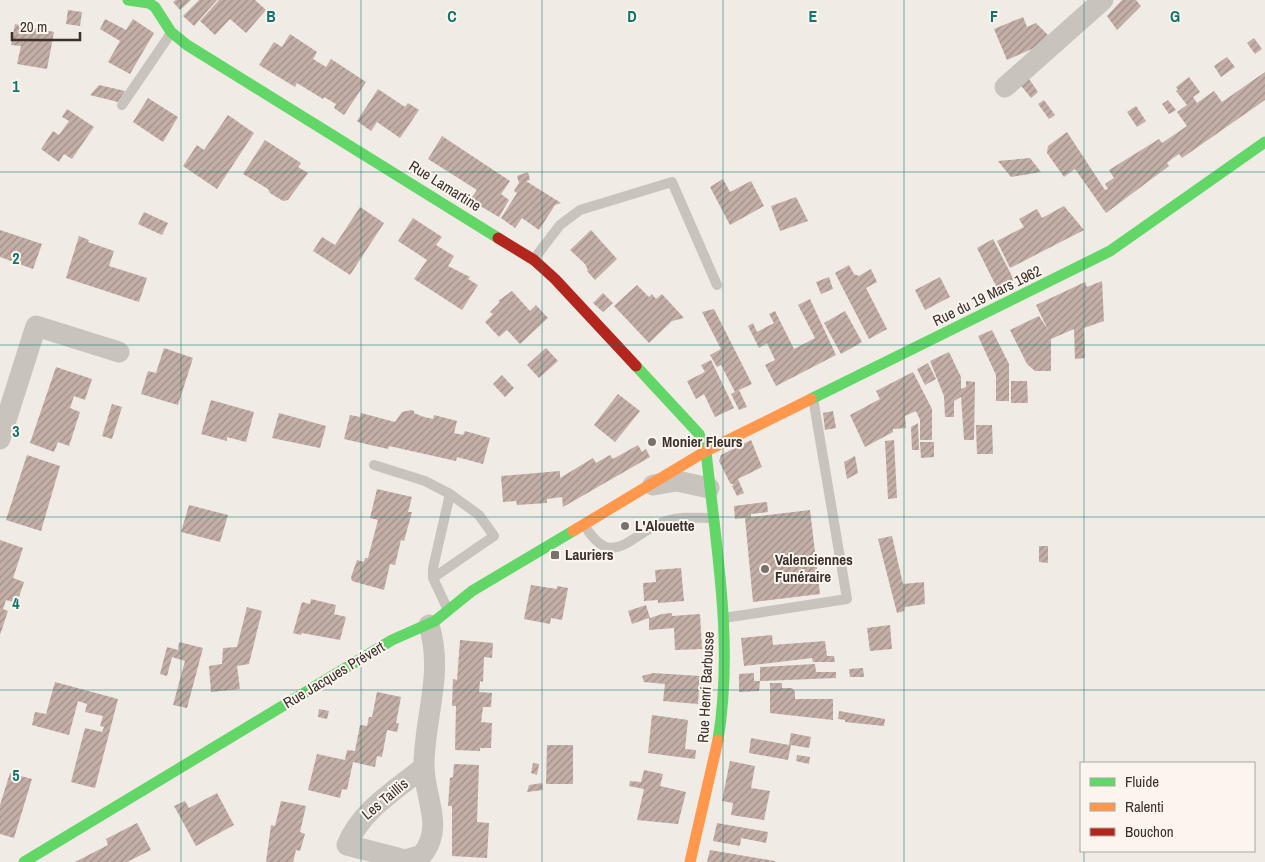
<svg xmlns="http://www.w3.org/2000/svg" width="1265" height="862" font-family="'Archivo Narrow',sans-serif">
  <defs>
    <pattern id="building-hatch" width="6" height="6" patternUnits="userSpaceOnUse" patternTransform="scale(1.25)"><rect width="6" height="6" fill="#c3afa7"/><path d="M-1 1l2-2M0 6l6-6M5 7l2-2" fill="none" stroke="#a08f88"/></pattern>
  </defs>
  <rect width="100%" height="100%" fill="#f0ebe5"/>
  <path fill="url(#building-hatch)" d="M176 0H191L180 10 173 2Z
    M199 0H217L194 26 183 16Z
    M219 0H255L266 10 246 33 230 19 215 35 200 21Z
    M1122 0H1136L1141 6 1117 30 1107 16Z
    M68 10 82 12 80 26 66 24Z
    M1023 17 1027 27 1036 23 1048 35 1034 48 1007 60 994 29Z
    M105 19 126 30 133 19 154 33 130 74 108 62 120 41 100 29Z
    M15 24 54 32 47 69 17 64 21 46 11 45Z
    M290 34 317 52 313 59 326 67 331 59 366 82 344 115 334 108 336 104 324 97 323 99 297 83 295 87 259 65 274 42 282 47Z
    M1254 38 1262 49 1255 54 1247 43Z
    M1227 57 1235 67 1221 77 1214 66Z
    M1265 72V100L1182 158 1179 154 1173 158 1167 163 1169 166 1106 213 1075 169 1064 177 1047 153 1048 146 1067 132 1105 190 1108 189 1105 184 1114 178 1109 170 1159 139 1162 143 1187 126 1177 112 1187 105 1176 91 1178 90 1176 87 1189 77 1200 92 1193 97 1197 103 1214 91 1222 102Z
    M1027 76 1038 92 1031 98 1019 83Z
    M99 85 125 91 118 102 90 95Z
    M378 89 405 107 408 103 419 110 400 138 377 122 371 131 357 121Z
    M148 98 178 117 163 142 133 122Z
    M1044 100 1055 115 1049 119 1038 104Z
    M1168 100 1176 110 1169 114 1162 104Z
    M1136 106 1146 121 1137 127 1127 112Z
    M67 109 94 127 72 159 64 154 59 162 41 149 53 131 59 135 69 121 62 117Z
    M228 115 254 133 217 189 183 166 197 145 204 150Z
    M442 136 510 181 501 194 509 200 499 217 470 200 477 190 428 159Z
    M265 140 301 163 298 167 308 173 288 200 283 201 270 193 268 189 243 174Z
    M1030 158 1041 172 1011 177 998 161Z
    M528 172 530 180 526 181 561 203 555 205 539 230 522 218 515 228 501 218 517 193 514 191 519 183 517 176Z
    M723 179 730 192 751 181 764 206 730 225 710 187Z
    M796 197 808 221 780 231 771 206Z
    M1064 206 1084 230 1010 268 997 241 1024 227 1019 219 1037 209 1042 218Z
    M360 207 384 223 350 275 313 251 322 237 335 245Z
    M144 212 168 223 162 235 138 224Z
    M413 218 442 237 436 245 454 256 448 266 470 277 468 279 478 285 462 310 414 279 427 260 398 241Z
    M0 230 42 244 33 269 0 257Z
    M591 230 617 259 595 280 587 271 588 270 585 264 570 250Z
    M79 236 89 240 88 242 114 251 109 266 147 278 139 302 66 278Z
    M993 239 1014 280 997 288 977 248Z
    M849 265 854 274 859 276 871 269 877 282 866 288 887 329 869 339 835 273Z
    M829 277 833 289 821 294 816 282Z
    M940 277 950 297 925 310 915 290Z
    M1102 281 1104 321 1084 328 1085 358 1075 359 1074 329 1051 339V371H1035L1027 364 1010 330 1039 316 1048 330 1036 305 1085 282 1087 287Z
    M637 285 649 297 652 294 656 299 662 294 684 318 672 321 649 343 614 306Z
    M512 291 530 311 536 305 548 318 520 344 507 330 499 337 485 322 493 314 490 312 500 302 498 301Z
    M603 293 613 303 603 312 593 303Z
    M810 299 836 355 776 386 765 365 775 360 767 343 759 348 748 326 753 323 757 332 774 323 769 314 775 311 794 349 815 338 798 305Z
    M714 309 752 384 739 390 747 407 739 410 731 394 735 392 721 365 717 367 710 355 721 349 702 312Z
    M845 311 862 342 841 354 824 323Z
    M992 330 1009 364V401H996V375L978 336Z
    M164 348 193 358 178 405 141 394 148 371 156 373Z
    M546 348 558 361 539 378 527 365Z
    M949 352 961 377V389L966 387V381L975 382 974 440H964L961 397 954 401V417H945L944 396 930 361Z
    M711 360 734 408 715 417 704 394 696 399 687 381 705 372 701 365Z
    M928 363 936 379 925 385 917 369Z
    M56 367 92 379 85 400 74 396 70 408 80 412 69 446 58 442 54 452 30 443Z
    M913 372 932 409V440H920V420L916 411 905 416 906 428 893 429V432L865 447 850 415 880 399 876 391Z
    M502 375 514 388 505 397 493 384Z
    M1011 381H1027L1028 403H1011Z
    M618 394 640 411 615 442 594 425Z
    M211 400 254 412 246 442 227 437V441L201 434Z
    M112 404 122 407 112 439 102 436Z
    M411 410 414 411V413L424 417 433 419 434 415 457 421 454 433 463 435 465 431 490 438 483 464 457 457 456 461 389 446 388 449 344 439 350 415 360 417 361 413 395 422 402 412Z
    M833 411 836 428 825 430 823 413Z
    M279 413 326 426 320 448 272 438Z
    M918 423 919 450H912L911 427Z
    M976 425H992L993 454H977Z
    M751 440 762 467 738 479 744 493 737 496 732 486 734 485 730 483 719 461 721 455Z
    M894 440 897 498 888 499 885 441Z
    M920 442H934V457L921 458Z
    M638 445 642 452 646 449 650 457 563 507 562 497 547 499V503L517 505 516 501 503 502 501 476 560 471V478L593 458 596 463 610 455 613 459Z
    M27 455 60 466 41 531 6 520Z
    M855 456 858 473 847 479 844 462Z
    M377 489 412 497 408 512H412L404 541 401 540 395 565 390 564 384 590 352 581 351 577 357 560 364 562 365 558H368L378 520 370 518Z
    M767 502 768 512 751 514V517L810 510 820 594 753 602 745 518 735 519 734 506Z
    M189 505 228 515 220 542 181 532Z
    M892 536 903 584 924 582 925 604 905 607 904 611 897 613 878 539Z
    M0 540 23 548 13 578 24 582 17 603 6 600 3 609 8 611 0 635Z
    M1039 546H1048V563L1039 562Z
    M681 568 684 601 658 603V600L644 601 643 583 656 582 655 570Z
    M531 585 557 589V586L568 588 562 620 551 618 550 624 524 619Z
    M311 599 336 605 334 614 346 617 340 640 302 633 301 635 293 633 302 602 310 604Z
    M646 605 650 618 662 614 672 613V616L700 614 702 649 675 650 674 628 649 630V618L632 624 628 611Z
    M247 607 262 611 249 664 237 666 240 689 211 692 209 666 222 664 223 648 237 647Z
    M890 625 892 649 870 651 867 628Z
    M772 635 773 645 825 641 827 656H834L835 662H813L812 658 744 666 741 638Z
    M460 640 493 643 492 658 484 657 483 682 480 681 479 692 492 693 491 707H483L481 722 492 723 491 748H480V751L455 750 456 706H452L453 679 457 680Z
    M179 642 203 648 187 708 173 705 185 661 172 657 167 676 160 674 167 647 178 650Z
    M815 664 816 672H836V678L760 681V667Z
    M863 668 864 677H850L849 669Z
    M653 673 700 676 698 704 663 701 665 684 644 682 642 676Z
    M754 673V681H760L759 691 739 692V674Z
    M55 682 118 699 95 788 71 782 85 728 102 732 104 727 100 726 103 716 85 712 87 704 78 701 69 735 32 725 35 712 46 714Z
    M770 683H782V688H792L795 692V699H833V720L770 713Z
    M377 692 401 697 396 723H399L397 732 387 730 382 757 377 756 375 767 353 762 347 790 342 789 340 798 308 790 317 754 345 760 347 750 355 751 360 725 367 726 369 717H372Z
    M319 709 329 711 327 719 318 717Z
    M839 711 885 719 884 726 845 722V720L838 719Z
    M652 715 688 720 685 749 696 750 695 759 648 753Z
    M791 733 811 737 809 748 791 745 788 760 749 753 751 738 789 745Z
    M547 745H573V784H546Z
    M797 755 810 757 809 764 796 761Z
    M730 761 755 766 751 788 770 791 764 820 731 815 733 803 722 801Z
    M533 763 539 764 537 775 531 773Z
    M454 764 479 765 477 822 489 823 487 858 452 856V806H448L450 778 453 777Z
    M644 770 663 774 660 786 686 792 678 824 637 820 644 789 629 786 630 781 641 782Z
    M10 773 32 779 14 838 0 834V805Z
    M542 783 543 790 527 792 529 785Z
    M217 793 234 825 196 846 174 806 185 801 189 808Z
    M281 801 306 806 300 832 305 834 300 851 296 850 293 862H266L271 825 275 826Z
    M137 823 151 850 127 862H75L108 845 106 839Z
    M717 823 768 832 766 843 741 838 740 846 713 841Z
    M710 850 775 861V862H707Z"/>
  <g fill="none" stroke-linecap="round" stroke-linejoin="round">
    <path stroke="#c9c3be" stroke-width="10" d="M122 105 171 33
      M534 259 560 225 580 210 672 182 717 285
      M374 465 425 481 450 494 433 568V578L447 608
      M585 526C613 572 630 533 666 521 681 516 696 518 712 518
      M433 578 494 536 479 515 450 494
      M724 618 847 599 813 398"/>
    <path stroke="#c9c3be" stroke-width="21" d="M1005 87 1103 0
      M0 439 36 326 119 352
      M653 485 677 481 709 488
      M424 767C396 790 361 810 347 845L405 860 422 855C445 827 424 797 424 766 424 717 444 675 429 625"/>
    <path stroke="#63d668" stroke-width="11" d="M128 0 149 3 155 7 171 32 187 45 498 238
      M636 366 699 434 706 451C716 548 734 643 718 740
      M811 399 1110 251 1265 142
      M24 862 392 640 435 621 472 591 573 531"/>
    <path stroke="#ff974d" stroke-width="11" d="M573 531 706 451 811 399
      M690 862 718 740"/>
    <path stroke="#b3261e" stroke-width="11" d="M498 238 534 260 555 279 636 366"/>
  </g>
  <path fill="none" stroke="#0f766e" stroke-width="1" stroke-opacity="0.55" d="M181 0V862M361 0V862M542 0V862M723 0V862M904 0V862M1084 0V763M0 172H1265M0 345H1265M0 517H1265M0 690H1265M1084 851V862"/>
  <g fill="#7a716c" stroke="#fbf5ee" stroke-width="2">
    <circle cx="652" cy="442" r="5"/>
    <circle cx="625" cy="526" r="5"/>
    <rect x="550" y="550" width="10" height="10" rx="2.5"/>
    <circle cx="765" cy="569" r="5"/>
  </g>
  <g text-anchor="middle" stroke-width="4" stroke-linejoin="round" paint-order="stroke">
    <g font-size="15" fill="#3b302b" stroke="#fbf5ee">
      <text transform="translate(445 186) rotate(32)" y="5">Rue Lamartine</text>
      <text transform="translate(987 296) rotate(-26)" y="5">Rue du 19 Mars 1962</text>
      <text transform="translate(334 675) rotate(-31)" y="5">Rue Jacques Prévert</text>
      <text transform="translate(706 687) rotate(-87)" y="5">Rue Henri Barbusse</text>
      <text transform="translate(385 799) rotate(-40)" y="5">Les Taillis</text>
    </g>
    <g font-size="15" font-weight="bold" fill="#3b302b" stroke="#fbf5ee" text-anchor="start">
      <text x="662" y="447">Monier Fleurs</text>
      <text x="635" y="531">L'Alouette</text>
      <text x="565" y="560">Lauriers</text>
      <text x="775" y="565">Valenciennes<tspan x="775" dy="17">Funéraire</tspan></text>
    </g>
  </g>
  <g font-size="16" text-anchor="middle" font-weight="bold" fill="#0f766e" stroke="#fbf5ee" stroke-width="4" stroke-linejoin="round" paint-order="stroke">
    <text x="271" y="22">B</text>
    <text x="452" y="22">C</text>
    <text x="632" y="22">D</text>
    <text x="813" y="22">E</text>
    <text x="994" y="22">F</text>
    <text x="1175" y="22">G</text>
    <text x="16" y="92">1</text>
    <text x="16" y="264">2</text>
    <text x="16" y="437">3</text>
    <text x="16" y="609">4</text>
    <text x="16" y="781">5</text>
  </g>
  <rect x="1080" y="762" width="175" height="90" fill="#fbf5ee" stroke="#aea6a0"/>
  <rect x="1090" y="778" width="25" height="8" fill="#63d668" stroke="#aea6a0"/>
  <text x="1125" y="787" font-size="15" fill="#3b302b">Fluide</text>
  <rect x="1090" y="803" width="25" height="8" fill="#ff974d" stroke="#aea6a0"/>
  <text x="1125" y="812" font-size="15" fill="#3b302b">Ralenti</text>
  <rect x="1090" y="828" width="25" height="8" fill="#b3261e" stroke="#aea6a0"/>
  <text x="1125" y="837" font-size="15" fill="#3b302b">Bouchon</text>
  <path d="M12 32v8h68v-8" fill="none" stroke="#3b302b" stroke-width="2.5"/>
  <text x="20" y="32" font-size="15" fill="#3b302b" stroke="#fbf5ee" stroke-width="4" paint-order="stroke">20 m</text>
</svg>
